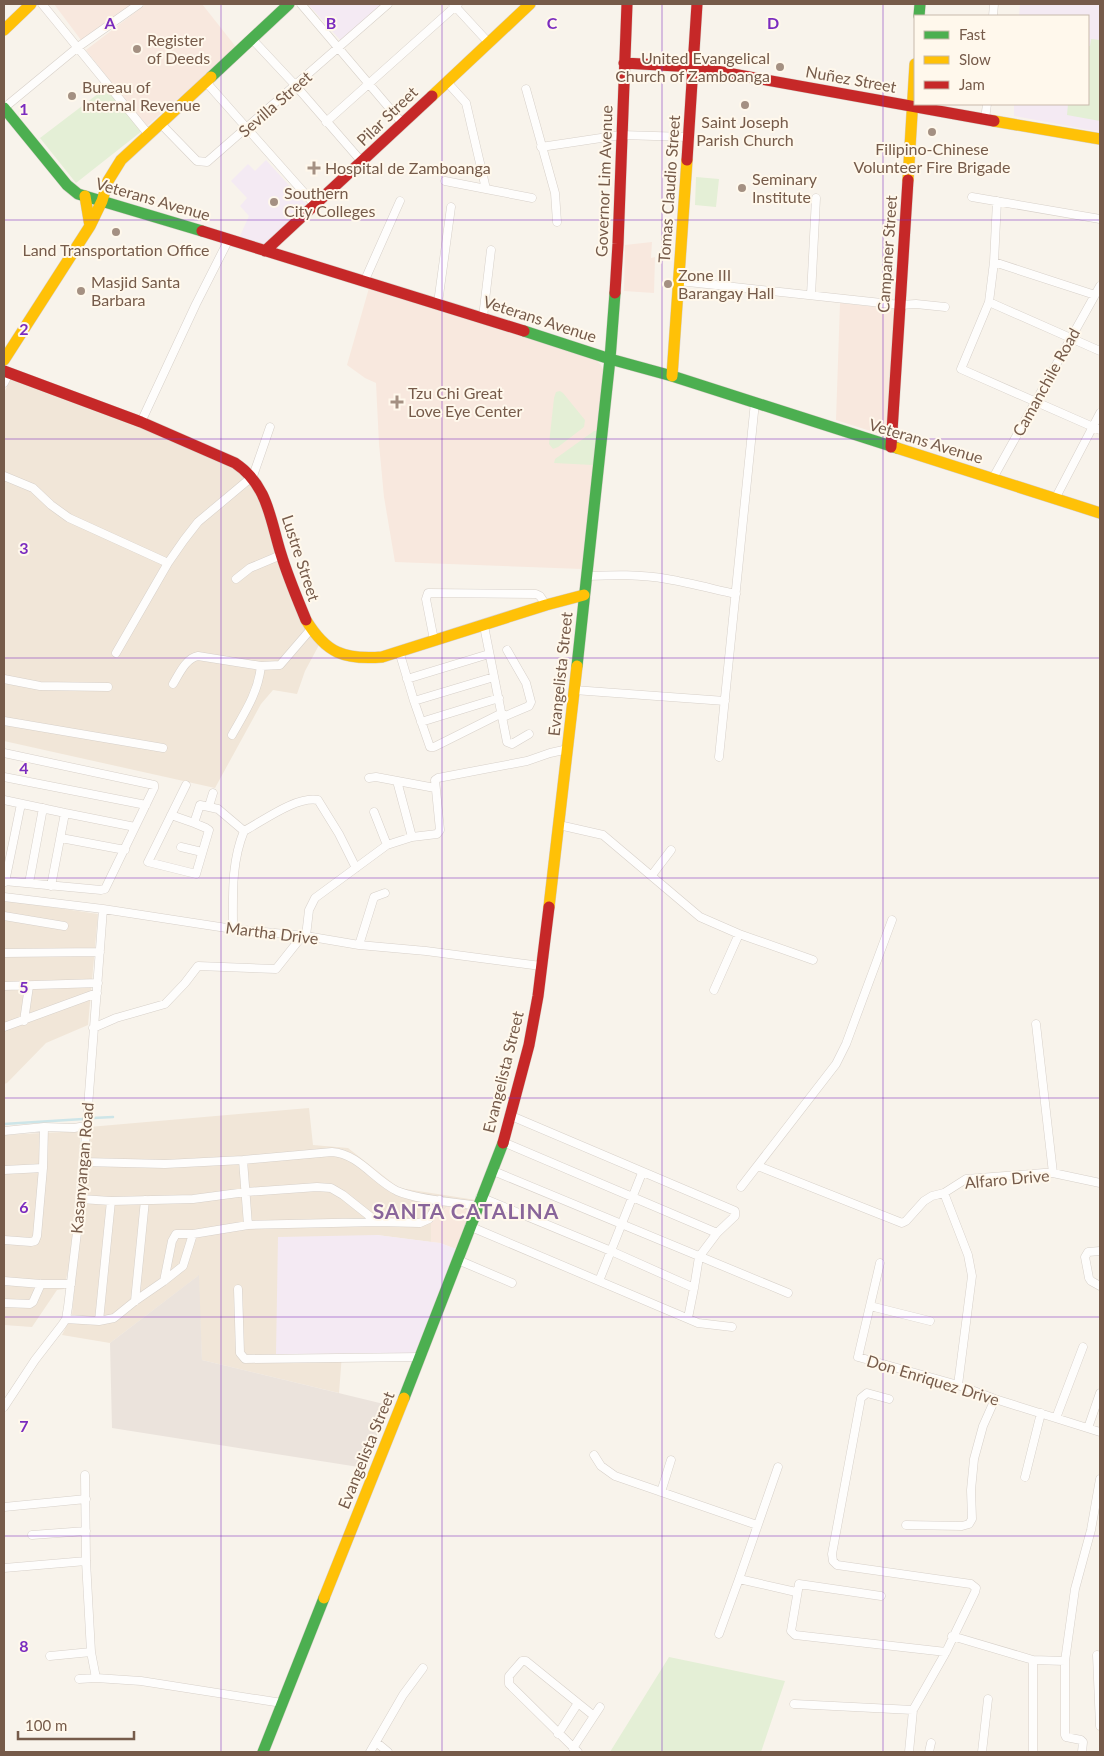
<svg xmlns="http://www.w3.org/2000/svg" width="1104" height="1756" font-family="Lato,sans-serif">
  <rect width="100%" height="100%" fill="#f8f3eb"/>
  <path fill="#f1e6d8" d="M11 378 139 425 234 465 253 482 319 645 305 671 297 694 273 690 261 704 215 788 4 741V393Z
    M4 900 98 914 88 1025 46 1043 7 1083 4 1084Z
    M309 1108 313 1145 348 1148 399 1188 476 1200 472 1212 448 1206 431 1222V1242L377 1235 276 1354H342L339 1393 202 1360 198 1276 110 1343 62 1335 72 1315 89 1127Z
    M81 1131 70 1261 64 1289 57 1290 32 1327 4 1325V1135Z"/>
  <path fill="#f8e8de" d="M54 4H133L81 40Z
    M146 4H202L236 47 146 127 86 50Z
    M652 242 651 258 655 257 654 293 624 291 625 245Z
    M369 288 431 305 597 361 601 365 603 370 582 569 395 562 384 497 379 444 376 383 365 378 347 365Z
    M840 303 896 309 886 436 836 420Z
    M448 1206 472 1212 456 1249 440 1243 431 1242V1222Z"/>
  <path fill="#ebe3dc" d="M199 1275 202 1360 388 1405 365 1468 112 1428 110 1343Z"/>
  <path fill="#f4eaf3" d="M308 4H382L341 41Z
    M1020 4H1100V132L1014 116V104H1088V16H1019Z
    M266 160 308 206 266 245 239 238 249 216 240 206 247 198 231 181 248 164 255 171Z
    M377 1235 440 1243 456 1249 415 1353 276 1354 278 1237Z"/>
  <path fill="#e4efd6" d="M1091 39 1100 40V121L1067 115 1068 104H1088V46H1090Z
    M107 87 142 131 76 183 40 138Z
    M696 177 719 179 716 207 695 205Z
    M560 391 563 393 585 420 584 427 558 447 553 449 549 444 554 398 556 392Z
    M594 431H597L593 465 554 463 555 459Z
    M669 1657 785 1681 761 1752H610Z"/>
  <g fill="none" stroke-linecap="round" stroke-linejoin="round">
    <path stroke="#cde5e8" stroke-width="2.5" d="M93 1118 113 1117
      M4 1124 83 1119"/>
    <defs>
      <path id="street" d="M42 4 149 135
        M301 4 403 124
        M453 4 488 42
        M993 16 994 4
        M252 39 296 86 362 162
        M446 81 466 103 486 189 532 198
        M206 82 315 205
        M526 89 555 193 557 222
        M4 108 78 47 139 4
        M985 119 987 104
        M326 122 458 4
        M161 124 197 161 207 162 388 4
        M541 147 621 135 688 137
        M445 181 486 189
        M972 197 1100 219
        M997 201 994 262 989 302 961 369 1100 430
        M994 262 1095 295
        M679 281 900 305 916 304 945 307
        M364 282 400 201
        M811 295 816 198
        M989 302 1100 351
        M438 303 451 207
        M483 317 491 250
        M4 383 9 373
        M141 422 196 304 229 239
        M4 476 33 488 51 505 69 518 168 563
        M993 478 1100 286
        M1055 499 1100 413
        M586 576C613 575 641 574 667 579 690 583 713 589 736 594
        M236 579 250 568 281 555
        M484 626 507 742 512 744 529 734
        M434 640 426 599 428 593 536 594 540 596 546 605
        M399 651 414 701 430 747H434L502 713
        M116 653 168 563 184 540 198 522 253 476 270 427
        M4 679 40 686 108 687
        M407 679 489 654
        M173 684C179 674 186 658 198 656L261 666 280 665 311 629
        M574 690 725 701
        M414 701 494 677
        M503 717 529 706 531 702 526 683 507 650
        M4 721 163 748
        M421 722 499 698
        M232 735C245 712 258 693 261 666
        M4 753 154 785V788L105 889 101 890 4 881
        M719 757 755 402
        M4 777 146 805
        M369 778 376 777 435 788
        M397 781 412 837 437 834 440 830 435 780 438 778 527 761 550 753 568 749
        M186 785 148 862 196 874 209 830 206 828 194 823
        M4 800 65 813 51 886
        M209 806 213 793
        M374 812 387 845
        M65 813 135 827
        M171 815 194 823 200 805 218 809 244 831C263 821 296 796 318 800L339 834 356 868
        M559 825 603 835 700 917 739 934 813 960
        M61 838 125 850
        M181 847 202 852
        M652 875 671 850
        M5 882 21 804
        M29 883 43 808
        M4 897 103 909 233 929 306 936 359 945 426 951 541 966
        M4 916 64 926
        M233 929C233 895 231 863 244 831
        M306 936 309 910 315 898 387 845 412 837
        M359 945 374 897 385 893
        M4 953 100 952
        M4 986 98 983
        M714 990 739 934
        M24 1021 29 986
        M1036 1024 1053 1173
        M4 1027 97 993
        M93 1028 116 1018 165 1004 185 983 198 966 276 969 303 935
        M509 1115 735 1211V1216L717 1233 699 1257 694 1288 688 1318
        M4 1131 44 1127 74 1128 86 1126
        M503 1142 717 1233
        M243 1160 248 1225
        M84 1162 165 1164 243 1160 332 1152C359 1154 374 1180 397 1191 418 1200 454 1202 477 1206
        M758 1166 902 1223 906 1221 924 1201 932 1196 944 1193 966 1179 1044 1173H1053L1100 1183
        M4 1170 43 1168
        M491 1170 788 1293
        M741 1187 836 1064 846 1044 892 920
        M944 1193 968 1255 972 1276 958 1385
        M480 1197 611 1251 694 1288
        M81 1199 111 1201 193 1199 246 1192 317 1187 331 1188 343 1195 377 1222
        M469 1226 698 1323 732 1327
        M4 1240 31 1242 35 1241 37 1236 43 1168 44 1127
        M1100 1251 1088 1252 1085 1257 1089 1278 1091 1281 1100 1286
        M458 1260 512 1283
        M880 1263 858 1357 958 1385 995 1399 1100 1432
        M4 1281 41 1284H71
        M164 1281 172 1241 176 1234H193L248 1225 377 1222 420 1223 429 1219 440 1200
        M599 1281 642 1173
        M238 1289 240 1353 245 1359 420 1357
        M135 1301 145 1200
        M4 1303 30 1304 33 1302 41 1284
        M870 1306 930 1321
        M66 1319 99 1321 114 1318 135 1301 164 1281 183 1266 193 1234
        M99 1321 111 1201
        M889 1399 867 1393 861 1398 832 1554 833 1561 837 1565 971 1584 976 1588 975 1592 946 1652 913 1710
        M4 1407 35 1360 62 1325 66 1319 68 1307 81 1199 103 909
        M1056 1418 1083 1347
        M1088 1428 1100 1393
        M594 1455 601 1466 615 1476 757 1525
        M778 1467 739 1579 796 1592
        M85 1475 86 1561 91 1652 96 1678 141 1681 282 1703
        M1025 1477 1041 1413
        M661 1492 671 1460
        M4 1507 86 1499
        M906 1525 962 1526 969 1524 972 1519 971 1490 974 1459 983 1426 995 1399
        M32 1535 86 1531
        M4 1568 86 1561
        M881 1596 799 1584 791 1631 795 1635 946 1652
        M719 1634 739 1579
        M952 1636 1033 1660V1752
        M1097 1655 1100 1726
        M50 1656 91 1652
        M1033 1660 1065 1661V1735L1066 1737 1081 1740 1083 1742 1082 1752
        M1065 1661 1075 1589 1091 1530 1100 1479
        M79 1679 96 1678
        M794 1704 913 1710 909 1752
        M558 1734 578 1703
        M376 1742 388 1752
        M573 1748 600 1707
        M370 1752 403 1695 423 1668
        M578 1752 509 1684V1676L522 1661H526L594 1716
        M929 1752 931 1743
        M982 1752 988 1699"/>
      <path id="fast" d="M919 16 920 4
        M211 77 289 4
        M4 108 67 185 78 194 202 231
        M615 293 610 359 672 376 897 448
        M524 331 610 359 577 666
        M404 1398 503 1143
        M263 1752 324 1598"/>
      <path id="slow" d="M4 30 31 4
        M432 96 530 4
        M994 121 1100 139
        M908 180 915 64
        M85 196 90 226
        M4 360 90 226 102 201 108 181 121 160 211 77
        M672 376 687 160
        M897 448 1100 513
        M306 620C326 653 344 660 382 657L546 605 584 595
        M549 907 577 666
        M324 1598 404 1398"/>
      <path id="jam" d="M624 63 694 67 994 121
        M687 160 697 4
        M202 231 524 331
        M265 251 432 96
        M615 293 618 244 627 4
        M4 371 141 422 235 463C268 485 270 519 281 554 288 577 297 598 306 620
        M891 447 908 180
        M503 1143 529 1045 538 996 549 907"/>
    </defs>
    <use href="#street" stroke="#d7d0c9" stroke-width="9"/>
    <use href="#fast" stroke="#d7cfc8" stroke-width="12"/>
    <use href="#slow" stroke="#d7cfc8" stroke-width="12"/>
    <use href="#jam" stroke="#d7cfc8" stroke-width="12"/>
    <use href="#street" stroke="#fefdfc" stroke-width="8"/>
    <use href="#fast" stroke="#4caf50" stroke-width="11"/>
    <use href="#slow" stroke="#ffc107" stroke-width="11"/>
    <use href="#jam" stroke="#c62828" stroke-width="11"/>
  </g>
  <path fill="none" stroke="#7b2cbf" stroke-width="1" stroke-opacity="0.55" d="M221 4V1752M442 4V1752M662 4V1752M883 4V1752M4 220H1100M4 439H1100M4 658H1100M4 878H1100M4 1098H1100M4 1317H1100M4 1536H1100"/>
  <g fill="#a49082" stroke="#fff8ec" stroke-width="2">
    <circle cx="137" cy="49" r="5"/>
    <circle cx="780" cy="67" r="5"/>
    <circle cx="72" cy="96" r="5"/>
    <circle cx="745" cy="105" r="5"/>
    <circle cx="932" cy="132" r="5"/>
    <path d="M311.5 160.5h5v5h5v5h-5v5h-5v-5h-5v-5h5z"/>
    <circle cx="742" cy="188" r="5"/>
    <circle cx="274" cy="202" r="5"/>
    <circle cx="116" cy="232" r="5"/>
    <circle cx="668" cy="284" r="5"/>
    <circle cx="81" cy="291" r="5"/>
    <path d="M394.5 394.5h5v5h5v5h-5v5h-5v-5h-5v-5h5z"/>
  </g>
  <g text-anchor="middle" stroke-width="4" stroke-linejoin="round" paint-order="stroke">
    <g font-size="16" fill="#765b4a" stroke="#fff8ec" text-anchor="start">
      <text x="147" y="46">Register<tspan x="147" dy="18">of Deeds</tspan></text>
      <text x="770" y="64" text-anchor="end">United Evangelical<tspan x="770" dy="18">Church of Zamboanga</tspan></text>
      <text x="82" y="93">Bureau of<tspan x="82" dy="18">Internal Revenue</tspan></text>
      <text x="745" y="128" text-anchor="middle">Saint Joseph<tspan x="745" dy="18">Parish Church</tspan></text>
      <text x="932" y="155" text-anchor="middle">Filipino-Chinese<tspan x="932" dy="18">Volunteer Fire Brigade</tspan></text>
      <text x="325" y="174">Hospital de Zamboanga</text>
      <text x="752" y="185">Seminary<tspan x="752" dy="18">Institute</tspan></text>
      <text x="284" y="199">Southern<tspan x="284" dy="18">City Colleges</tspan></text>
      <text x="116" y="256" text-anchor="middle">Land Transportation Office</text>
      <text x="678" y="281">Zone III<tspan x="678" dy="18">Barangay Hall</tspan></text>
      <text x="91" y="288">Masjid Santa<tspan x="91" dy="18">Barbara</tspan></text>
      <text x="408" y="399">Tzu Chi Great<tspan x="408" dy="18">Love Eye Center</tspan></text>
    </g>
    <g font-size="16" fill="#765b4a" stroke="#fff8ec">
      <text transform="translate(851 79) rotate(10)" y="6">Nuñez Street</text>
      <text transform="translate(275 104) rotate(-41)" y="6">Sevilla Street</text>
      <text transform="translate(387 116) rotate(-44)" y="6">Pilar Street</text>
      <text transform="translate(604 181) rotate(-88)" y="6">Governor Lim Avenue</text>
      <text transform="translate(669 189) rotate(-86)" y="6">Tomas Claudio Street</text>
      <text transform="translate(153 199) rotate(16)" y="6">Veterans Avenue</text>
      <text transform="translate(887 254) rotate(-86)" y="6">Campaner Street</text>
      <text transform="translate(540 319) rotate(18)" y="6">Veterans Avenue</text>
      <text transform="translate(1046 382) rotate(-61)" y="6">Camanchile Road</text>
      <text transform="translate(926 441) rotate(17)" y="6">Veterans Avenue</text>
      <text transform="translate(301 558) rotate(72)" y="6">Lustre Street</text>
      <text transform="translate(560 674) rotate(-84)" y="6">Evangelista Street</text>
      <text transform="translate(272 933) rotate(7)" y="6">Martha Drive</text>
      <text transform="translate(503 1072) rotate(-76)" y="6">Evangelista Street</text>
      <text transform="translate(82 1168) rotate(-85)" y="6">Kasanyangan Road</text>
      <text transform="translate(1007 1179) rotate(-5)" y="6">Alfaro Drive</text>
      <text transform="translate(933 1380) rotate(17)" y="6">Don Enriquez Drive</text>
      <text transform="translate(366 1450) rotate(-68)" y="6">Evangelista Street</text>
    </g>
    <g font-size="21" font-weight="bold" letter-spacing="1" fill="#89659a" stroke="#fff8ec">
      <text x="466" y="1219">SANTA CATALINA</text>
    </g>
  </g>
  <g font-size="16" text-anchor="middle" font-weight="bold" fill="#7b2cbf" stroke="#fff8ec" stroke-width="4" stroke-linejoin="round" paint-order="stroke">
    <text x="110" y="29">A</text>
    <text x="331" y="29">B</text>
    <text x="552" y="29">C</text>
    <text x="773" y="29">D</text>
    <text x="24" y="115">1</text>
    <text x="24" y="335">2</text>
    <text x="24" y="554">3</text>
    <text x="24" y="774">4</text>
    <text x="24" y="993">5</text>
    <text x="24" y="1213">6</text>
    <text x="24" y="1432">7</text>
    <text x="24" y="1652">8</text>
  </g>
  <rect width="1104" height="1756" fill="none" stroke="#765b4a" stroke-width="10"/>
  <rect x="914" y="15" width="175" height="90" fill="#fff8ec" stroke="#c8b9ab"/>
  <rect x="924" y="31" width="25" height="8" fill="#4caf50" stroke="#c8b9ab"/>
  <text x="959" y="40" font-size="15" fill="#765b4a">Fast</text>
  <rect x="924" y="56" width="25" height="8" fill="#ffc107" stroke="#c8b9ab"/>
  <text x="959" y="65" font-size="15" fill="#765b4a">Slow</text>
  <rect x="924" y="81" width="25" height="8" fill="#c62828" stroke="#c8b9ab"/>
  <text x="959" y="90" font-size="15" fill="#765b4a">Jam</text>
  <path d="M18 1731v8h116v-8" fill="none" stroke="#765b4a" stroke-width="2.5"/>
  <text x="25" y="1731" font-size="15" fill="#765b4a" stroke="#fff8ec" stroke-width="4" paint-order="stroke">100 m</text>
</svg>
